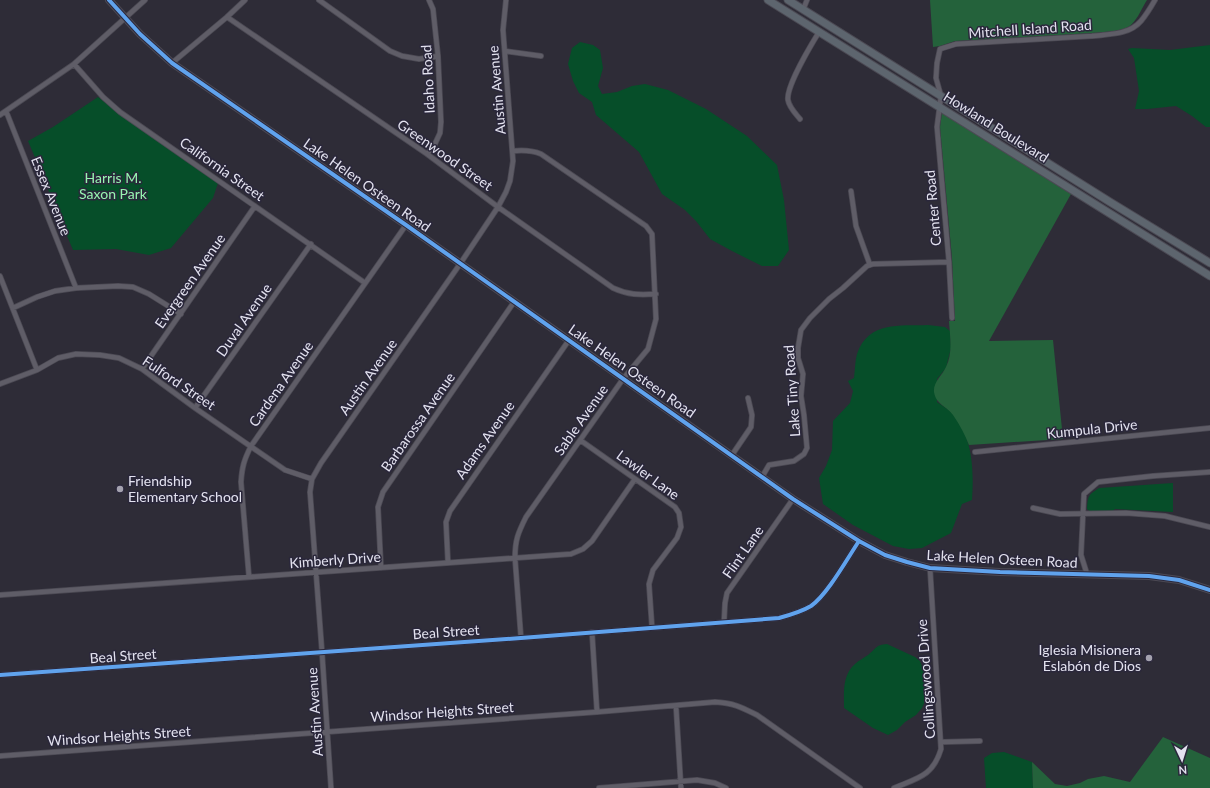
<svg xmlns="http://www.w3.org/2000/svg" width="1210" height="788" font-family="Lato,sans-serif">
  <rect width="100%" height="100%" fill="#2e2c37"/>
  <path fill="#064e29" d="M580 42 593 45 600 50 603 68 598 86 602 94 617 92 632 86 645 84 668 90 706 109 747 136 777 165 784 200 789 250 778 266H762L732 251 710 239 696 221 685 210 662 194 639 152 596 115 592 102 579 93 573 81 568 64 572 48Z
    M1210 45V127H1206L1192 116 1176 106 1147 109H1135L1139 91 1134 58 1128 49 1132 48 1170 50Z
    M98 97 132 123 218 183 213 198 171 248 149 255 116 249 73 250C57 214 44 177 28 141L53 127Z
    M928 325 945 327 950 331 951 348 946 368 937 379V402C942 405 948 409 952 413 973 436 974 471 972 500L962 504 951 533 922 548 909 549 893 546 853 525 823 504 819 478 826 466 832 450 833 421 850 403 853 391 848 381 854 378C855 370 855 361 857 354 868 321 900 326 928 325Z
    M1173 483V512L1115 509 1111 513 1091 512 1087 509C1088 496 1088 495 1099 488Z
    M887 644 915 657 920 661 926 677 928 694 922 708 916 715 905 722 897 730 888 735 873 728 844 708C844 693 842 675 855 664 859 660 864 658 868 655 877 648 875 645 887 644Z
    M1004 752 1032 762 1033 788H986L984 758 992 753Z"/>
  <path fill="#24623b" d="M930 0H1147C1142 8 1138 18 1132 24 1124 32 1102 32 1092 33L955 41 940 46 933 47Z
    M942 113 1071 194 989 341 1053 340 1063 439 969 445C965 435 960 425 953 415 947 406 936 405 934 392 933 382 942 376 946 367 953 353 950 337 949 321H955L952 258 940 127Z
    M1163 737 1210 758V788H1033L1032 762 1055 784 1067 786 1080 783 1088 779 1104 776 1130 782Z"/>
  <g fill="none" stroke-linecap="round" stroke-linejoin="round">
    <defs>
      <path id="minor" d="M319 0 390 51 402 56 419 59 438 56
        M803 10 807 0
        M227 17 427 154 498 207 613 288C628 295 639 295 656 294
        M505 51 541 56
        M172 63 227 17 245 0
        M74 64 103 97 120 112 365 283
        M6 111 76 288
        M0 115 74 64 145 0
        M800 119C795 113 789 107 788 100 786 87 811 45 819 32
        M513 151C523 150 531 150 541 154L646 226 652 234 656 319 648 349 623 379 526 517C518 533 515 540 515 558L521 638
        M427 154 434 146 440 133 441 122 438 56 433 9 429 0
        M851 191 856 226 870 265
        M0 276 37 370
        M13 308 37 297 55 291 76 288 118 286 133 287 149 294 181 314
        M952 318 949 262 937 127 941 96 936 78 937 63 940 49 956 44 1092 36C1109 34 1129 35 1141 21 1146 15 1151 7 1155 0
        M142 369 255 206
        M0 384 37 370 58 358 76 354 100 355 119 358 142 369 195 408 285 470 312 479
        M195 408 311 244
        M580 440 675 507 679 513 681 527 677 538 653 570 649 584 652 627
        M975 452 1210 428
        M732 455 751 427 752 415 748 398
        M762 477 769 465 794 461 804 454 807 448 804 415 801 396 803 374 798 358V348L801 330 810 318 829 299 843 288 867 266 873 264 949 262
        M1033 508 1060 514 1126 513 1165 516 1210 527
        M448 563 446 522 450 511 569 340
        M381 568 378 507 383 492 514 302
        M1087 574 1081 555 1084 494 1098 482 1153 476 1210 472
        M249 577 241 482C242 467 244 460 251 446L406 225
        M0 595 571 554 583 549 592 541 635 479
        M724 622 725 603 727 593 793 499
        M592 632 597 712
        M0 675 521 638 779 618C790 615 801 612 811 606 827 595 847 559 859 541
        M676 706 681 788
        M942 742 980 741
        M0 756 597 712 715 702C734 703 741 707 757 715L860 788
        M331 788 322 652 310 492 312 479 321 463 460 264 498 207 506 192 510 181 513 161 503 30 506 0
        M599 788 697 780 715 783 726 788
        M894 788C918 778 933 776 941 749L930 568"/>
      <path id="tertiary" d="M109 0 140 34 172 63 406 225 793 499 859 541 885 555 907 562 930 568 1000 572 1149 576 1179 580 1210 590"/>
      <path id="primary" d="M768 0 1210 276
        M788 0 1110 202 1210 263"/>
    </defs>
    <use href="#minor" stroke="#4c4a54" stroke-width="6"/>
    <use href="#tertiary" stroke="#4c4a54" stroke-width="8"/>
    <use href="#primary" stroke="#4c4a54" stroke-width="9"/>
    <use href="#minor" stroke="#5f5d67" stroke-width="4.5"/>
    <use href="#tertiary" stroke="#5f5d67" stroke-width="5.5"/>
    <use href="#primary" stroke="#5d656e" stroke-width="7"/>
    <defs>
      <path id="cycleway" d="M109 0 140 34 172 63 406 225 793 499 859 541 885 555 907 562 930 568 1000 572 1149 576 1179 580 1210 590
        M0 675 521 638 779 618C790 615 801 612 811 606 827 595 847 559 859 541"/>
    </defs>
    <use href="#cycleway" stroke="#2a273b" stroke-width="6"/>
    <use href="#cycleway" stroke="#60a3ed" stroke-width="4"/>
  </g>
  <g fill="#a4a2af" stroke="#2a273b" stroke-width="1.5">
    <circle cx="120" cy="489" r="4"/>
    <circle cx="1149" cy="658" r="4"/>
  </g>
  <g text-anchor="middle" stroke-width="3" stroke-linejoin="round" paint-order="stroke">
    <g font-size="14" fill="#e3e2ef" stroke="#2a273b">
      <text transform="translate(1030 29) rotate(-4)" y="5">Mitchell Island Road</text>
      <text transform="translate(428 79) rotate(-93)" y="5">Idaho Road</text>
      <text transform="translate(497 90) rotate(-95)" y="5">Austin Avenue</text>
      <text transform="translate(996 127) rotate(32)" y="5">Howland Boulevard</text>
      <text transform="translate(445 155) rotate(35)" y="5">Greenwood Street</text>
      <text transform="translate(222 169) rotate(35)" y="5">California Street</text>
      <text transform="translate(367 185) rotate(35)" y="5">Lake Helen Osteen Road</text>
      <text transform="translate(51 196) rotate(68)" y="5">Essex Avenue</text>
      <text transform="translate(933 208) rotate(-95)" y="5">Center Road</text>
      <text transform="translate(190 281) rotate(-55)" y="5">Evergreen Avenue</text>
      <text transform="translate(244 320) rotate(-55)" y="5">Duval Avenue</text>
      <text transform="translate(632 371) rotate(35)" y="5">Lake Helen Osteen Road</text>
      <text transform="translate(368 377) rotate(-55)" y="5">Austin Avenue</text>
      <text transform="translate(179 383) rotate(34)" y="5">Fulford Street</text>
      <text transform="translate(281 384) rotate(-55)" y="5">Cardena Avenue</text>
      <text transform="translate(792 391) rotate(-94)" y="5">Lake Tiny Road</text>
      <text transform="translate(581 420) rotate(-55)" y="5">Sable Avenue</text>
      <text transform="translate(418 422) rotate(-55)" y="5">Barbarossa Avenue</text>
      <text transform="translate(1092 429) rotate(-6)" y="5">Kumpula Drive</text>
      <text transform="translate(485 440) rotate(-55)" y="5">Adams Avenue</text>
      <text transform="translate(648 475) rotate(36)" y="5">Lawler Lane</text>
      <text transform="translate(743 552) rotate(-55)" y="5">Flint Lane</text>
      <text transform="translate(1002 559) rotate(3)" y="5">Lake Helen Osteen Road</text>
      <text transform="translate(335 560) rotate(-4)" y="5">Kimberly Drive</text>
      <text transform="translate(446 632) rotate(-4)" y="5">Beal Street</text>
      <text transform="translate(123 656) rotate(-4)" y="5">Beal Street</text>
      <text transform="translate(926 679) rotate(-94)" y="5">Collingswood Drive</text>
      <text transform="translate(315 712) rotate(-94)" y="5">Austin Avenue</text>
      <text transform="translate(442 712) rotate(-4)" y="5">Windsor Heights Street</text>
      <text transform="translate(119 736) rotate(-4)" y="5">Windsor Heights Street</text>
    </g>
    <g font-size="14" fill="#96f5b0" stroke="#2a273b">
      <text x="113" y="183">Harris M.<tspan x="113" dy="16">Saxon Park</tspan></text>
    </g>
    <g font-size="14" fill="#e3e2ef" stroke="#2a273b" text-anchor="start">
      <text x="128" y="486">Friendship<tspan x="128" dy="16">Elementary School</tspan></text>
      <text x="1141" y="655" text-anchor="end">Iglesia Misionera<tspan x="1141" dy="16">Eslabón de Dios</tspan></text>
    </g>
  </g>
  <g transform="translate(1182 760) rotate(176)" stroke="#2a273b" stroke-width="3" paint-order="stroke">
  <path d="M0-3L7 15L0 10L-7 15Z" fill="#e3e2ef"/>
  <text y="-6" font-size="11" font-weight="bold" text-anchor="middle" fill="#e3e2ef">N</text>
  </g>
</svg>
